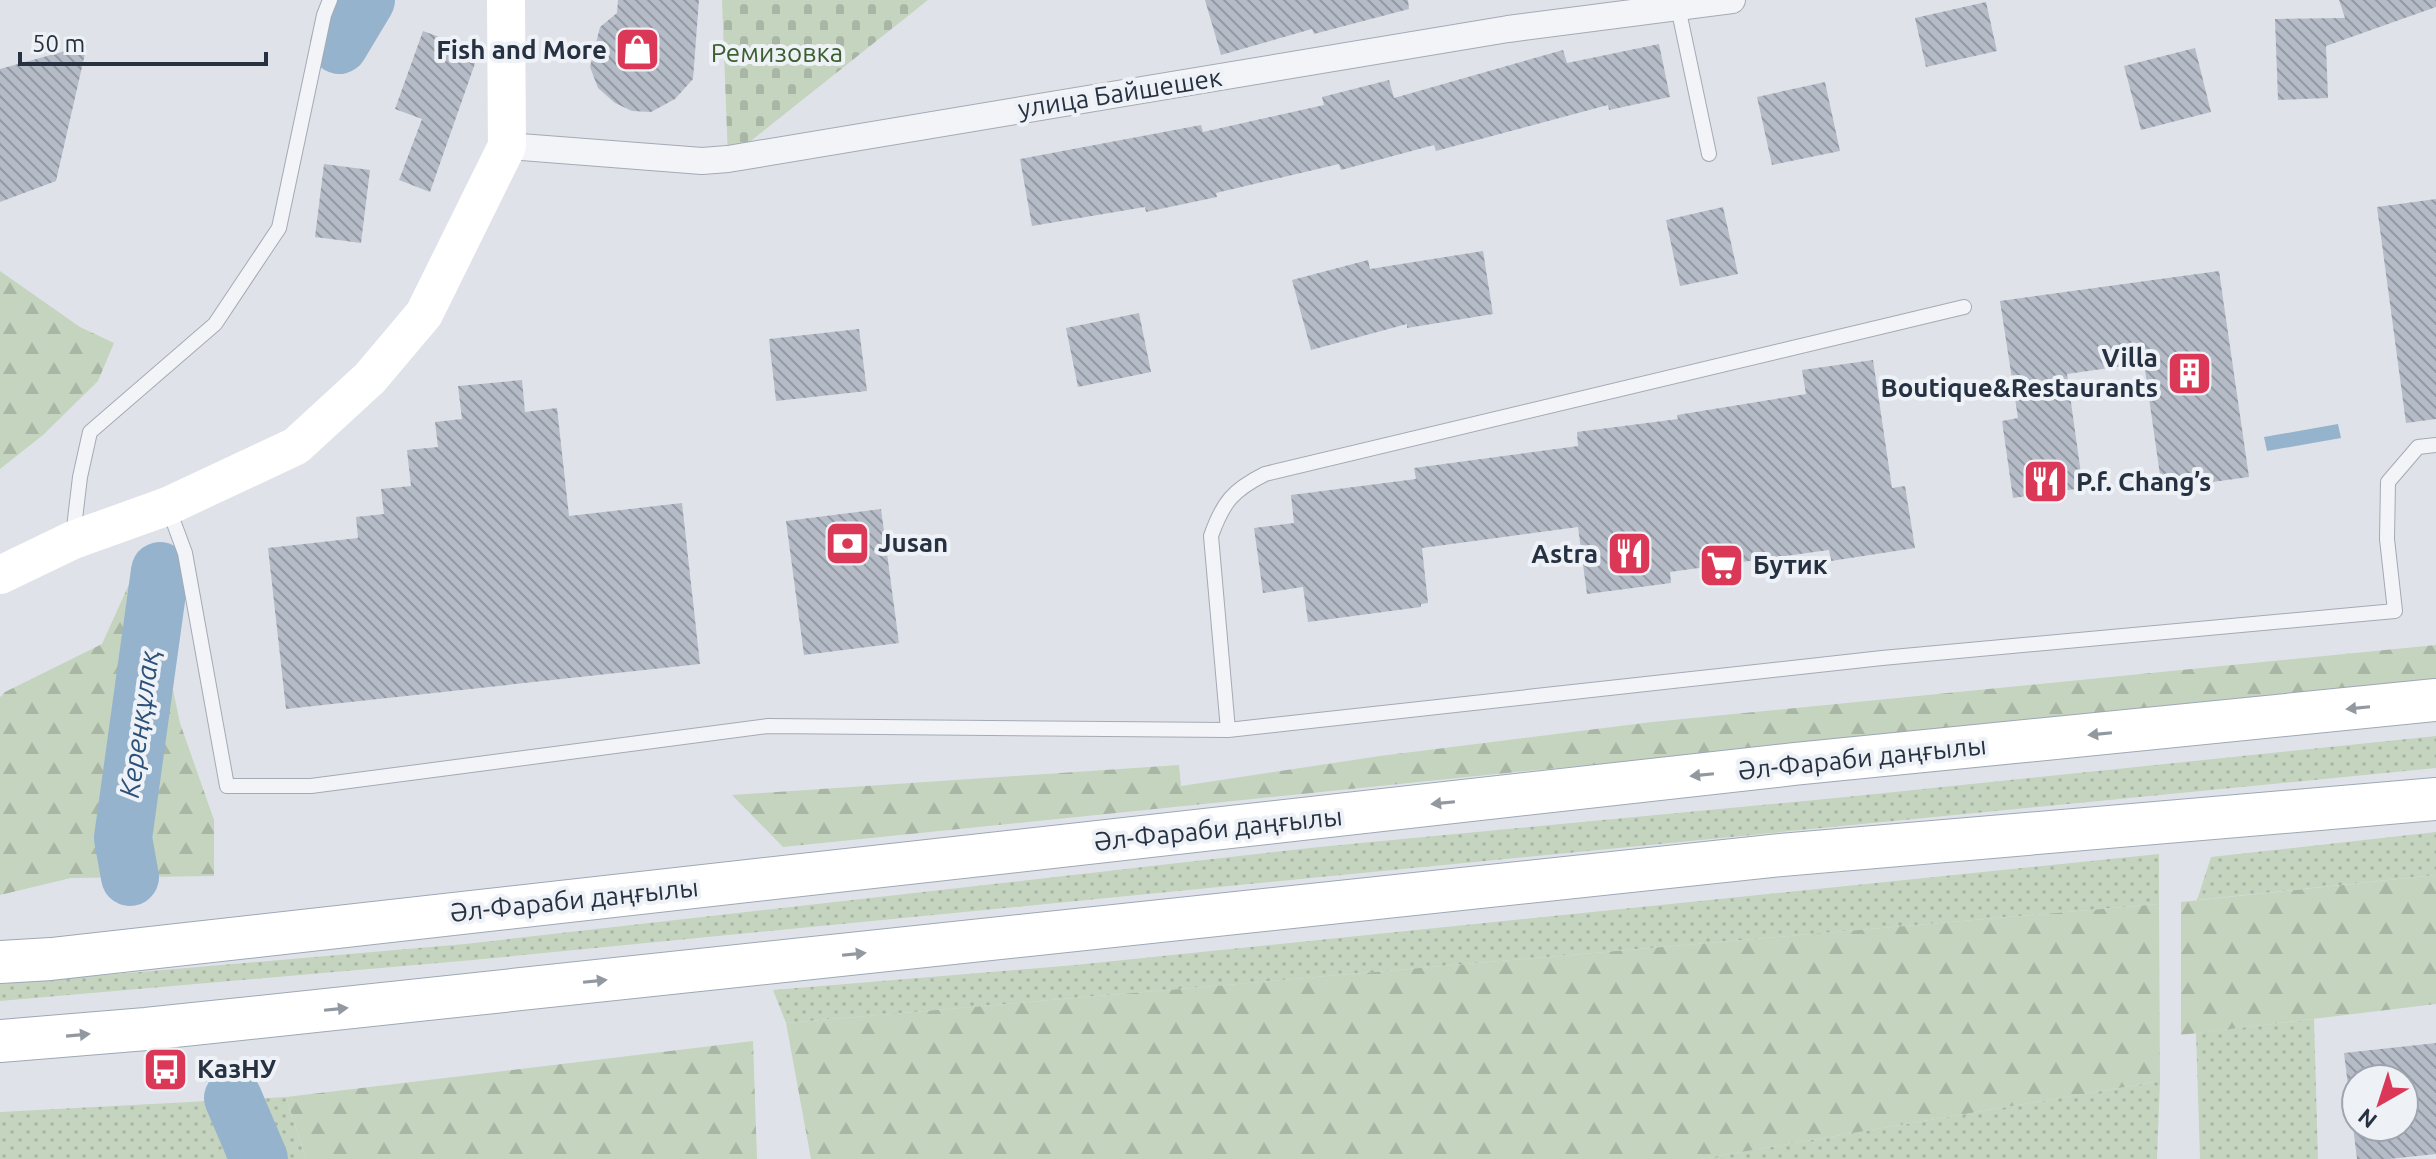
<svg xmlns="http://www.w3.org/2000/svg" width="2436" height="1159" font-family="Ubuntu,sans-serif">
  <defs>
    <pattern id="grass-dots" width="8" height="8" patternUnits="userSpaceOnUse" patternTransform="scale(2)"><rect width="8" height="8" fill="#c5d4bf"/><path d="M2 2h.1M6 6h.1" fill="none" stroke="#a9b6a5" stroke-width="1.8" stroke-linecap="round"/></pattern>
    <pattern id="forest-firs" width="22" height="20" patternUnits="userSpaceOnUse" patternTransform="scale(2)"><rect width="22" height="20" fill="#c5d4bf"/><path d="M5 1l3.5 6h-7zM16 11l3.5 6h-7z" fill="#a9b6a5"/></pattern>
    <pattern id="cemetery-stones" width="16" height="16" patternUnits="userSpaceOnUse" patternTransform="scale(2)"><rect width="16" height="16" fill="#c5d4bf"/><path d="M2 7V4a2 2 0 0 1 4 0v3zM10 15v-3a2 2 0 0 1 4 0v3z" fill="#a9b6a5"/></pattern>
    <pattern id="building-back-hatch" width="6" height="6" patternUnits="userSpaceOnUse" patternTransform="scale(2)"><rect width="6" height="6" fill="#b5bcc7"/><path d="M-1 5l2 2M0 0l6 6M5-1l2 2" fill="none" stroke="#9399a3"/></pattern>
  </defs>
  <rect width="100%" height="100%" fill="#dfe3e9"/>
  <path fill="url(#grass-dots)" d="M2436 736V768L473 960 0 1001V984L465 944 1319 847 1846 797Z
    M2436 832V875L2197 900 2211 857Z
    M2159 854V904L786 1023 773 990 1075 965Z
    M2314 1019 2318 1159H2200L2196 1033Z
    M2160 1081 2157 1159H1700Z
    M286 1097 306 1159H0V1112Z"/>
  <path fill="url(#forest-firs)" d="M0 271 80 327 114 343 98 381 43 435 0 469Z
    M144 551 180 723 214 820V876L71 878 0 895V697L5 692 102 644Z
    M2436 645V686L2411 690 1537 770 783 847 732 795 1179 765 1181 786 1380 756 1652 722Z
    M2436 875V1004L2181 1035V902Z
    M2159 904 2160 1081 1700 1159H811L786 1023Z
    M753 1041 757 1159H306L286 1097Z"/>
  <path fill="url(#cemetery-stones)" d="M722 0H928L728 159Z"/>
  <path fill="#96b3cd" d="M2338 424 2341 438 2267 451 2264 437Z"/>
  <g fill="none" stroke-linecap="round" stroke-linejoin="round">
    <path stroke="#96b3cd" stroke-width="58" d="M339 45 366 0
      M130 877 123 838 160 571
      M233 1098 259 1159"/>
  </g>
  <path fill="url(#building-back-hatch)" fill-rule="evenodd" d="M618 0H699L693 79 675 99 651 112 632 111 615 103 598 88 590 67 600 27 617 13Z
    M1205 0H1408L1409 9 1314 34 1312 29 1221 55Z
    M2339 0H2436V7L2326 46 2328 98 2278 100 2275 19 2345 18Z
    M1986 2 1997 51 1926 67 1915 18Z
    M423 31 479 52 430 192 399 180 422 119 395 109Z
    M1659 44 1670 97 1609 110 1608 105 1436 151 1434 145 1341 170 1339 164 1216 193 1217 197 1146 212 1145 207 1032 226 1020 159 1201 125 1203 132 1324 105 1322 97 1389 80 1394 98 1563 50 1567 63Z
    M87 45 56 181 0 202V69Z
    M2195 48 2211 112 2141 130 2124 66Z
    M1825 82 1840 151 1772 165 1757 97Z
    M324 164 370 170 361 243 315 237Z
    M2436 199V419L2406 423 2377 207Z
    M1723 207 1738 274 1680 286 1666 220Z
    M1483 251 1493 314 1407 328V324L1311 350 1292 280 1368 260 1370 269Z
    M2219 271 2249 477 2162 489 2144 363 2067 374 2083 488 2013 498 2002 421 2018 418 2000 301Z
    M1139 313 1151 372 1078 387 1066 328Z
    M859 329 867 391 776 401 769 339Z
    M1873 360 1892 488 1905 486 1915 548 1831 561 1829 550 1670 572 1671 583 1587 594 1578 527 1422 548 1428 603 1421 604V607L1308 622 1303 587 1263 593 1254 528 1294 523 1291 495 1416 479 1414 468 1578 446 1577 432 1678 419 1677 415 1806 394 1802 370Z
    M522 380 525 412 557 408 569 516 682 503 700 664 286 709 268 548 358 538 356 517 384 514 381 489 411 486 407 450 438 447 435 422 462 419 458 386Z
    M881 509 899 643 804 655 786 521Z
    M2436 1043V1154L2389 1159H2357L2344 1053ZM2356 1079H2404V1127H2356Z"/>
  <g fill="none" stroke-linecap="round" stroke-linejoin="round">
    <defs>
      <path id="lane" d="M1678 7 1709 154
        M168 507 185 553 227 786H311L768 726 1228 730 1882 658 2395 611 2387 539 2388 482 2418 447 2436 445
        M73 536 80 477 90 432 215 324 279 228 324 15 330 0
        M1228 730 1211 536C1223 502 1233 490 1265 474L1964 307"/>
      <path id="street" d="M507 146 702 161 728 159 1508 29 1732 0"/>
      <path id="primary" d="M0 962 51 959 1794 764 2436 700
        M0 1041 146 1029 1781 855 2436 799"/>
    </defs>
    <use href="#lane" stroke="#a4aab4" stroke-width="16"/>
    <use href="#street" stroke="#a4aab4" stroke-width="28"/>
    <use href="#primary" stroke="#9da8b6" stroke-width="44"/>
    <use href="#lane" stroke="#f2f4f7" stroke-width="14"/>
    <use href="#street" stroke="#f2f4f7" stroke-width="26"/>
    <path stroke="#fff" stroke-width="38" d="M0 575 73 540 168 506 296 446 370 378 424 314 507 146 506 0"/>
    <use href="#primary" stroke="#fff" stroke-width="42"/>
  </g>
  <defs><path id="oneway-solid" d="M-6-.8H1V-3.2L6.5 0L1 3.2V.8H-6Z" transform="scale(2)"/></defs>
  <g fill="#9298a0">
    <use href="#oneway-solid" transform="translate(2358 708) rotate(174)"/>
    <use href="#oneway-solid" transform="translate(2100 734) rotate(174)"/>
    <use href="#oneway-solid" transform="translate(1702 775) rotate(174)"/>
    <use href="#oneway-solid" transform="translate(1443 803) rotate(174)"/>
    <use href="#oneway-solid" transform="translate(854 954) rotate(-6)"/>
    <use href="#oneway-solid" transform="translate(595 981) rotate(-6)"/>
    <use href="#oneway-solid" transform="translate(336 1009) rotate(-6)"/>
    <use href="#oneway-solid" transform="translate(78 1035) rotate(-5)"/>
  </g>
  <defs>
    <symbol id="shop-square" viewBox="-11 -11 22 22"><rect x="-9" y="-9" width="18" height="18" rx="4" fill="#da3856" stroke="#eef2f7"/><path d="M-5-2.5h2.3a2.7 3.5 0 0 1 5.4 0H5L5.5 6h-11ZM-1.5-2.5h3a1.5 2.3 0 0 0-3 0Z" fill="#fff"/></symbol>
    <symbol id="building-square" viewBox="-11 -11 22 22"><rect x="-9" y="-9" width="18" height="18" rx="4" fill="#da3856" stroke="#eef2f7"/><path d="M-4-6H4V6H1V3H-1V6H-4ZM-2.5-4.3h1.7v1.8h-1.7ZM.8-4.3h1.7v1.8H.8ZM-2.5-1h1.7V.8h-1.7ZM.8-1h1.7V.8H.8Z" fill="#fff"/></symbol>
    <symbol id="restaurant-square" viewBox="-11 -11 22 22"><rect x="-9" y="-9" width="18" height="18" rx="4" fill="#da3856" stroke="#eef2f7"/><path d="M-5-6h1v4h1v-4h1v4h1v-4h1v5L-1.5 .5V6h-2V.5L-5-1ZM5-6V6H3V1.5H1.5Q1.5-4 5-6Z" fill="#fff"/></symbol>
    <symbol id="bank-square" viewBox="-11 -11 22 22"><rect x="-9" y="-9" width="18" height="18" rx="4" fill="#da3856" stroke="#eef2f7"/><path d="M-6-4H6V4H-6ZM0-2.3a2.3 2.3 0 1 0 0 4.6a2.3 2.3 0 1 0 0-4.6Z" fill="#fff"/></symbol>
    <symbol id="supermarket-square" viewBox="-11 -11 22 22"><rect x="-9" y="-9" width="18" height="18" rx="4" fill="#da3856" stroke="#eef2f7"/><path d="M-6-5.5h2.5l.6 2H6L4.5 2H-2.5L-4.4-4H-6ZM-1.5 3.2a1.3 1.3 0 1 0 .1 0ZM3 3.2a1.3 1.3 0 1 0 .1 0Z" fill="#fff"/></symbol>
    <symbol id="bus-square" viewBox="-11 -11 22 22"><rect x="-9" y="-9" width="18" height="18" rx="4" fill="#da3856" stroke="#eef2f7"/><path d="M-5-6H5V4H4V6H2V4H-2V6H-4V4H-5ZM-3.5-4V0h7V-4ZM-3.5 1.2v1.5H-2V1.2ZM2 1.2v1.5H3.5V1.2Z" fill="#fff"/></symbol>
  </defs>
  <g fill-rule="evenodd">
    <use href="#shop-square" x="612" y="24" width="51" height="51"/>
    <use href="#building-square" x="2164" y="348" width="51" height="51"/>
    <use href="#restaurant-square" x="2020" y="456" width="51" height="51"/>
    <use href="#bank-square" x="822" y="518" width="51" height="51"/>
    <use href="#restaurant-square" x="1604" y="528" width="51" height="51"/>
    <use href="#supermarket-square" x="1696" y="540" width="51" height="51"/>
    <use href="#bus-square" x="140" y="1044" width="51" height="51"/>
  </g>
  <g text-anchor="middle" stroke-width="8" stroke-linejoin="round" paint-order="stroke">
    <g font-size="26" font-weight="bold" fill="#263142" stroke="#eef2f7" text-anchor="start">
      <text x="607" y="59" text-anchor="end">Fish and More</text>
      <text x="2158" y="367" text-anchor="end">Villa<tspan x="2158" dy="30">Boutique&amp;Restaurants</tspan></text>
      <text x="2076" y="491">P.f. Chang’s</text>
      <text x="878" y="552">Jusan</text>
      <text x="1598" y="563" text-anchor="end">Astra</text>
      <text x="1753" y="574">Бутик</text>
      <text x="197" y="1078">КазНУ</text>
    </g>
    <g font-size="26" fill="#3c5f32" stroke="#eef2f7">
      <text x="777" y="62">Ремизовка</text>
    </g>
    <g font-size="26" fill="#263142" stroke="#eef2f7">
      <text transform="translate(1120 93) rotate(-9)" y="9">улица Байшешек</text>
      <text transform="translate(1862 758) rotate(-6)" y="9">Әл-Фараби даңғылы</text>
      <text transform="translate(1218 829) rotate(-6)" y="9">Әл-Фараби даңғылы</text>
      <text transform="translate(574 900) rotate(-6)" y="9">Әл-Фараби даңғылы</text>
    </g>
    <g font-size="28" font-style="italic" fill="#2d5279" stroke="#eef2f7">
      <text transform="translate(139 724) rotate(-82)" y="10">Кереңқұлақ</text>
    </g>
  </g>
  <g transform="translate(2380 1103) rotate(219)"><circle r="38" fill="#eef2f7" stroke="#9ea5af" stroke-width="2"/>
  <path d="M0-6L14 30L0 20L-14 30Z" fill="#da3856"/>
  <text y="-12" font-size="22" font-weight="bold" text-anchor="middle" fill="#263142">N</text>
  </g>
  <path d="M20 52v12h246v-12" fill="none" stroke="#263142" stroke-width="4"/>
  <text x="32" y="52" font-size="24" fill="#263142" stroke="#eef2f7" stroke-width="6" paint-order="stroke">50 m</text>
</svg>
